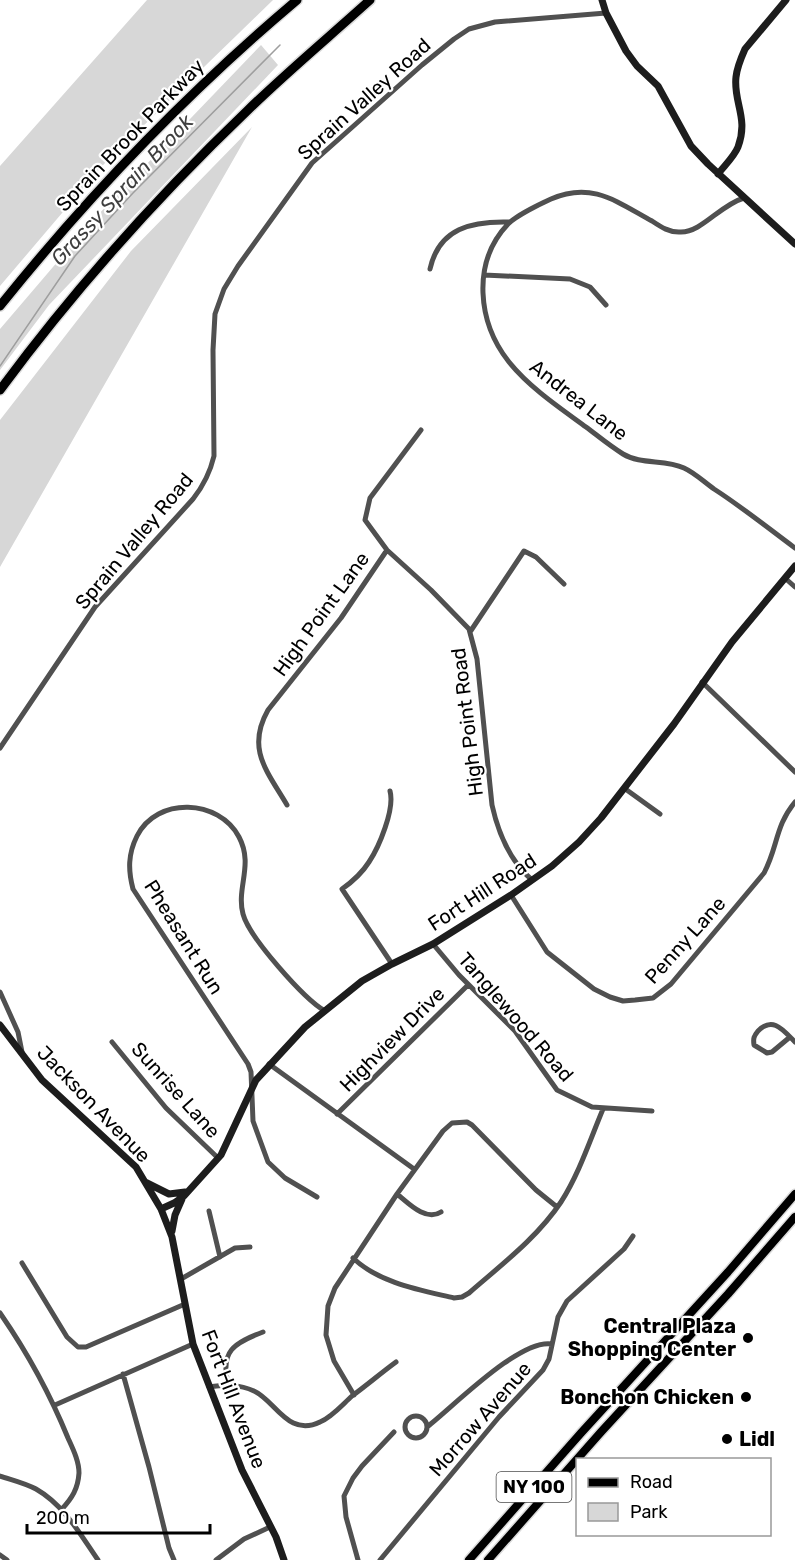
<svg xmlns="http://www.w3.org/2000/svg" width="795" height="1560" font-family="Rubik,sans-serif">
  <rect width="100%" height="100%" fill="#fff"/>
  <path fill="#d7d7d7" d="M147 0H273L102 166 0 286V166Z
    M261 45 278 65 49 305 0 370V329L94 219Z
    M252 127 0 567V420L131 251Z"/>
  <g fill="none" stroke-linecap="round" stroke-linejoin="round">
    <path stroke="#9e9e9e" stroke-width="1.5" d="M0 366 75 256 133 193 280 45"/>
    <defs>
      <path id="primary" d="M469 1560 581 1433 728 1272 795 1194
        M488 1560 601 1432 728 1294 795 1217"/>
      <path id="highway" d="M0 306C89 195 188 92 297 0
        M0 390C74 290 158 196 248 110 287 72 329 37 370 0"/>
    </defs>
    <use href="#primary" stroke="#dbdbdb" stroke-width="11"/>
    <use href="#highway" stroke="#dbdbdb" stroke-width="12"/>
    <path stroke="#505050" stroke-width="5" d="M744 198C720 205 702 232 681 232 670 233 661 227 652 221 617 202 592 181 551 199 540 204 516 216 508 224 471 263 478 323 509 362 530 388 560 408 586 427 598 436 610 446 623 454 641 465 665 459 684 468 695 473 704 482 714 489 742 507 768 528 795 548
      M430 269C439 228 472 221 509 222
      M484 275 570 279 590 287 606 305
      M421 430 370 498 365 520 387 550 431 590 469 629 477 659 492 805C498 832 510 861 532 880
      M786 579 795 587
      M470 632 524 551 536 557 564 584
      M702 682 795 772
      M0 748 95 607 193 499C204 485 210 473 214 456L213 350 215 314 224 289 238 266 312 163 422 65 454 39 469 29 495 22 606 13
      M624 788 660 814
      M390 791C395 809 379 847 369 862 362 873 352 882 342 889L392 964
      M287 805C267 771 246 749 268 710L341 618 387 550
      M511 895 547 952 594 989 610 997 623 1001 635 1000 653 998 671 984 764 873C778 847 775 826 795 802
      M433 944 459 975 515 1031 557 1090 592 1107 652 1111
      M0 992 18 1032 22 1052
      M790 1037 772 1052 767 1053 754 1045C753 1038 754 1036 758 1031 773 1016 783 1030 795 1042
      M112 1042 166 1108 218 1158
      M269 1064 414 1169
      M337 1114 468 985
      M397 1194C408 1203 426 1222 441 1212
      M317 1197 285 1178 268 1162 253 1121 251 1072 248 1064 133 889C128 870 128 854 137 836 157 796 219 799 239 837 254 865 236 888 243 914 249 937 304 999 325 1011
      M209 1211 220 1257
      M353 1258C379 1283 420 1290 454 1298L462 1297 469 1293C501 1265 537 1238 561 1202 579 1174 590 1140 603 1109
      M22 1263 67 1337 78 1347H86L185 1304
      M181 1279 235 1248 250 1247
      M0 1313C27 1352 50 1394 68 1438 73 1449 79 1461 79 1473 78 1489 72 1498 62 1509
      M123 1374 149 1467 169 1548 174 1560
      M228 1384C220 1351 234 1343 263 1332
      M209 1387C224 1385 239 1384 254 1391 275 1400 288 1438 320 1422 332 1417 342 1405 352 1396 367 1385 381 1373 396 1362
      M354 1395 334 1361 326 1335 328 1306 335 1288 397 1194 443 1131 452 1123 467 1122 472 1125 536 1190 557 1207
      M55 1405 193 1344
      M405 1427a11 11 0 1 1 22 0a11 11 0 1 1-22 0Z
      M427 1427C453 1407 520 1338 552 1344
      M0 1476C12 1480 25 1483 36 1489 64 1505 80 1534 98 1560
      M0 1555 7 1560
      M216 1560 244 1539 270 1527
      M358 1560 346 1517 344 1496 353 1478 362 1466 394 1432
      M380 1560 499 1417 543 1370 549 1359 558 1317 567 1301 624 1249 633 1236"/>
    <path stroke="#1d1d1d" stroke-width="7" d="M602 0 606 13 626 51 637 66 658 86 691 146 708 164 795 244
      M718 174C724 166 734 157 738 147 749 118 733 102 736 77 737 67 741 58 745 49L786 0
      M0 1025 42 1080 136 1167 161 1209 172 1237 193 1344 242 1470 276 1537 284 1560
      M145 1182 169 1194 185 1192
      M161 1209 174 1203 184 1196 221 1155 256 1080 305 1027 362 981 392 964 433 944 511 895 552 866 579 842 601 818 674 724 732 642 795 566
      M172 1231 175 1215 182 1199"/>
    <use href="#primary" stroke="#000" stroke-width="8"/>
    <use href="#highway" stroke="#000" stroke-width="9"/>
  </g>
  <g fill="#000" stroke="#fff" stroke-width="2">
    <circle cx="748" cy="1338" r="6"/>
    <circle cx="746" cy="1397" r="6"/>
    <circle cx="727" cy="1439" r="6"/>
  </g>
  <g text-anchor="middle" stroke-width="4.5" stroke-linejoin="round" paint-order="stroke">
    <rect fill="#fff" stroke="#4c4c4c" stroke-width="1.5" x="496.5" y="1472" width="75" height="30" rx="4.5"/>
    <g font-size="18" font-weight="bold" fill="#000">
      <text x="534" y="1493">NY 100</text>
    </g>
    <g font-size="20" fill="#000" stroke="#fff">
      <text transform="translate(364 99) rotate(-42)" y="7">Sprain Valley Road</text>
      <text transform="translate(130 135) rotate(-46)" y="7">Sprain Brook Parkway</text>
      <text transform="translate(579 400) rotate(38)" y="7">Andrea Lane</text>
      <text transform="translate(134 541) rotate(-50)" y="7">Sprain Valley Road</text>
      <text transform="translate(321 614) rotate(-54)" y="7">High Point Lane</text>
      <text transform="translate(467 722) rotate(-97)" y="7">High Point Road</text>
      <text transform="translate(482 892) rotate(-33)" y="7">Fort Hill Road</text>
      <text transform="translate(184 937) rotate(58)" y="7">Pheasant Run</text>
      <text transform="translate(685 940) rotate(-48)" y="7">Penny Lane</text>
      <text transform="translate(516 1017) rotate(49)" y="7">Tanglewood Road</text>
      <text transform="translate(392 1039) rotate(-45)" y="7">Highview Drive</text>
      <text transform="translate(176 1090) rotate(48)" y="7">Sunrise Lane</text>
      <text transform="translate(94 1104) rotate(46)" y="7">Jackson Avenue</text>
      <text transform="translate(234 1399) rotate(69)" y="7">Fort Hill Avenue</text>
      <text transform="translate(480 1419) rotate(-49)" y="7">Morrow Avenue</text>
    </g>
    <g font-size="20" font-weight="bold" fill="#000" stroke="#fff" text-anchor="end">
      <text x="736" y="1333">Central Plaza<tspan x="736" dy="23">Shopping Center</tspan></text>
      <text x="734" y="1404">Bonchon Chicken</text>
      <text x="739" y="1446" text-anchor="start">Lidl</text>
    </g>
    <g font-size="21" font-style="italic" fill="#3f3f3f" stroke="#fff">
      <text transform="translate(122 190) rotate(-47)" y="7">Grassy Sprain Brook</text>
    </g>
  </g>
  <rect x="576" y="1458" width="195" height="78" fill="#ffffff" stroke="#999999" stroke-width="1.5"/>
  <rect x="588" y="1478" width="30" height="9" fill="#000000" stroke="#999999" stroke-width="1.5"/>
  <text x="630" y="1488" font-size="18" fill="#000000">Road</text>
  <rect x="588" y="1503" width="30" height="18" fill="#d7d7d7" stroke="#999999" stroke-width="1.5"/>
  <text x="630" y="1518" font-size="18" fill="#000000">Park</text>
  <path d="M27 1524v9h183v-9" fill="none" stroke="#000000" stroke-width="3"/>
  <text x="36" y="1524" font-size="18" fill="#000000" stroke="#ffffff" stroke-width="4.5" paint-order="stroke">200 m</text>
</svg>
